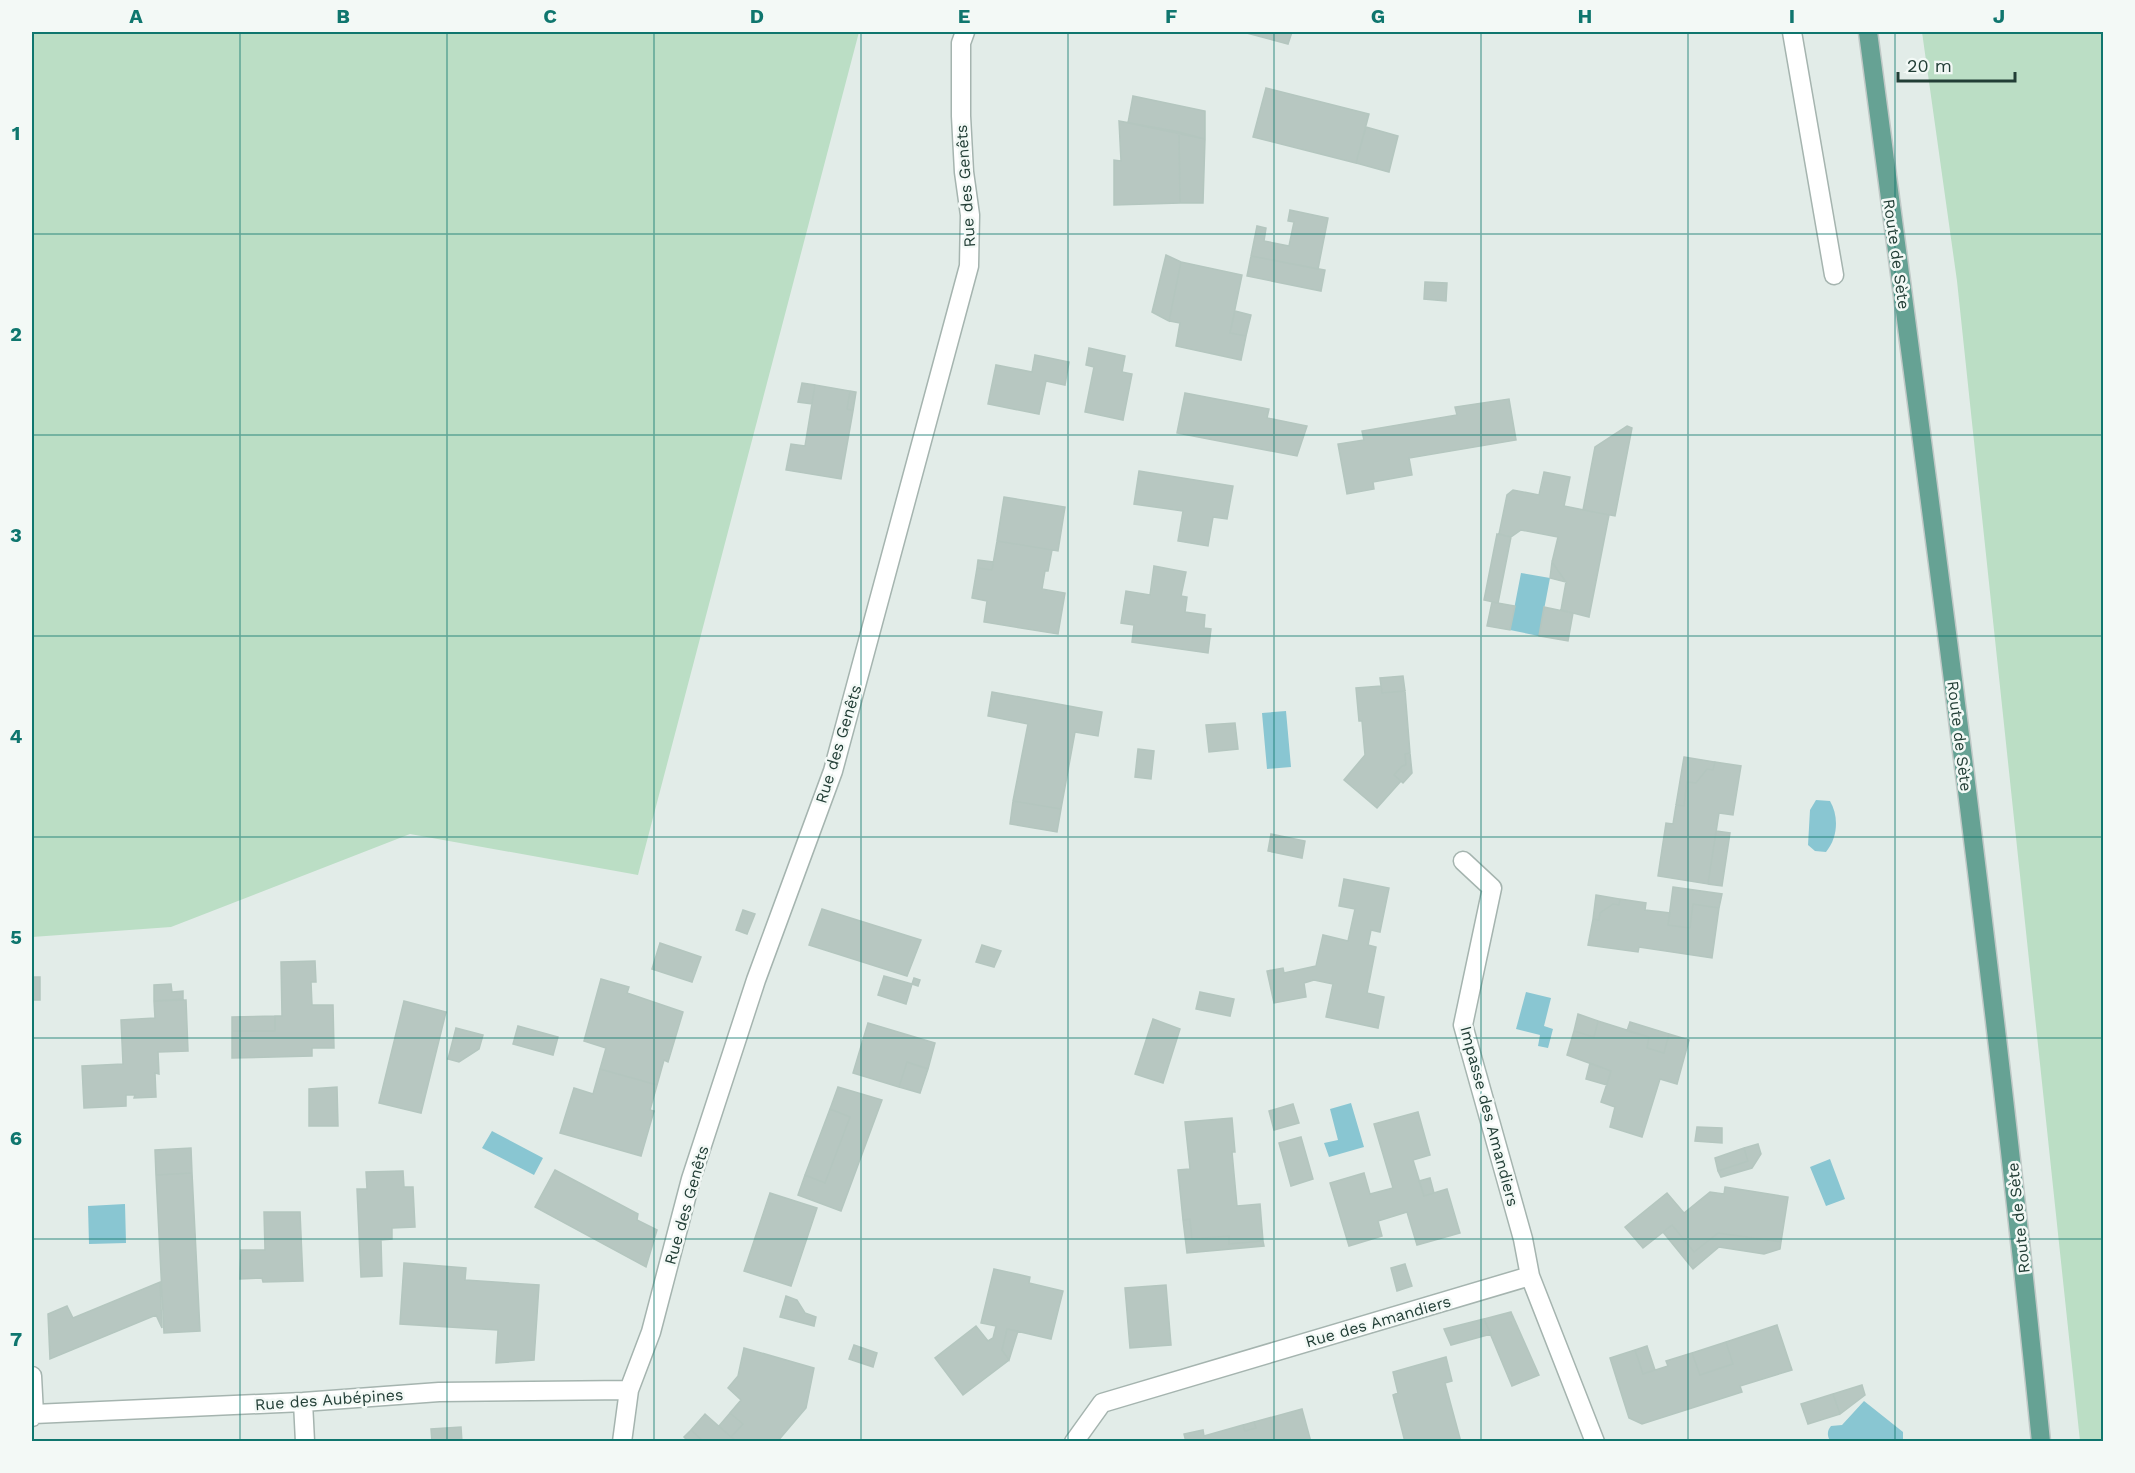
<svg xmlns="http://www.w3.org/2000/svg" width="2135" height="1473" font-family="'Work Sans',sans-serif">
  <rect width="100%" height="100%" fill="#e2ece8"/>
  <path fill="#bbdec5" d="M32 32H859L638 875 410 834 171 927 32 937Z
    M1922 32H2103V1441H2080L1957 281Z"/>
  <path fill="#89c6d2" d="M1521 573 1550 578 1539 636 1510 630Z
    M1286 711 1291 767 1267 769 1262 713Z
    M1816 800 1830 801C1839 816 1838 838 1826 852L1815 851 1808 845 1810 810Z
    M1526 992 1551 998 1544 1026 1553 1029 1548 1048 1538 1046 1540 1035 1516 1029Z
    M1351 1103 1364 1147 1329 1157 1324 1143 1338 1140 1330 1109Z
    M492 1131 543 1158 534 1175 482 1148Z
    M1830 1159 1845 1199 1826 1206 1810 1167Z
    M125 1204 126 1243 89 1244 88 1206Z
    M1864 1401 1903 1432V1441H1830C1827 1435 1827 1431 1831 1426L1842 1425Z"/>
  <path fill="#b7c7c1" stroke="#b4c6bf" stroke-width="1.5" d="M1243 32H1292L1288 44Z
    M1266 88 1369 114 1356 163 1253 137Z
    M1133 96 1205 111V139L1128 123Z
    M1119 121 1179 132 1180 203 1114 205V160L1121 161Z
    M1366 127 1398 136 1389 172 1356 163Z
    M1179 132 1205 139 1203 203H1180Z
    M1290 210 1328 218 1318 269 1251 256 1257 226 1266 228 1264 241 1289 246 1294 222 1288 221Z
    M1166 255 1181 262 1169 321 1152 312Z
    M1251 256 1325 270 1321 291 1247 276Z
    M1181 262 1242 275 1230 333 1246 336 1241 360 1176 346 1180 323 1169 321Z
    M1425 282 1447 283 1446 301 1424 299Z
    M1235 311 1251 315 1246 336 1230 333Z
    M1089 348 1125 356 1122 372 1132 374 1123 420 1085 412 1094 367 1086 365Z
    M1035 355 1069 362 1065 385 1046 381 1039 414 988 404 996 365 1032 372Z
    M802 383 815 385 812 404 798 402Z
    M815 385 850 391 847 409 853 411 841 479 786 470 791 444 805 446Z
    M850 391 856 392 853 411 847 409Z
    M1185 393 1269 409 1267 418 1307 426 1297 456 1177 433Z
    M1509 399 1516 440 1409 458 1412 475 1373 482 1374 489 1347 494 1338 444 1364 440 1362 431 1457 415 1455 407Z
    M1627 426 1632 428 1615 516 1583 510 1595 447Z
    M1139 471 1233 486 1227 519 1213 517 1208 546 1178 541 1183 511 1134 504Z
    M1544 472 1570 477 1564 506 1609 515 1589 617 1561 610 1566 582 1552 562 1558 537 1521 530 1511 537 1499 534 1507 495 1513 490 1539 495Z
    M1004 497 1065 507 1058 551 997 541Z
    M1497 534 1511 537 1498 603 1484 600Z
    M997 541 1052 550 1048 571H1045L1042 589 1065 593 1058 634 984 622 987 601 972 598 977 568 992 570Z
    M978 560 993 562 992 570 977 568Z
    M1552 562 1566 582 1550 578Z
    M1154 566 1186 572 1181 596 1187 597 1185 612 1205 615 1204 628 1211 629 1208 653 1132 642 1134 625 1121 623 1126 591 1150 595Z
    M1492 602 1515 606 1510 630 1487 626Z
    M1544 607 1573 613 1568 641 1539 636Z
    M1403 676 1405 691 1382 693 1380 678Z
    M1381 686 1382 693 1405 691 1410 753 1405 754 1406 765 1402 766 1394 775 1401 781 1377 808 1344 780 1365 755 1362 721H1359L1356 688Z
    M992 692 1102 712 1098 736 1075 732 1061 809 1013 801 1028 724 988 716Z
    M1235 723 1238 749 1209 752 1206 725Z
    M1138 749 1154 751 1151 779 1135 777Z
    M1410 753 1412 773 1403 783 1394 775 1402 766 1406 765 1405 754Z
    M1684 757 1715 762 1713 770 1707 769 1696 783 1687 782 1684 806 1676 805Z
    M1715 762 1741 766 1733 815 1719 813 1708 884 1658 876 1666 823 1673 824 1676 805 1684 806 1687 782 1696 783 1707 769 1713 770Z
    M1013 801 1061 809 1057 832 1010 824Z
    M1716 831 1730 833 1722 886 1708 884Z
    M1271 834 1305 841 1302 858 1268 851Z
    M1344 879 1389 888 1380 932 1371 930 1368 945 1376 947 1367 993 1384 997 1378 1028 1326 1017 1333 984 1314 980 1304 983 1306 997 1274 1003 1267 971 1283 968 1284 973 1316 966 1323 935 1348 941 1355 909 1339 906Z
    M1673 887 1722 894 1719 908 1693 904 1690 928 1668 925Z
    M1596 895 1620 899 1619 905 1613 904 1600 913 1599 920 1593 919Z
    M1620 899 1646 903 1645 910 1670 913 1668 925 1690 928 1693 904 1719 908 1712 958 1639 947 1638 952 1588 945 1593 919 1599 920 1600 913 1613 904 1619 905Z
    M822 909 921 940 907 976 809 945Z
    M743 910 755 914 747 934 736 930Z
    M660 943 701 957 692 982 652 969Z
    M982 945 1001 951 994 967 976 962Z
    M315 961 316 982H311L312 1005H333L334 1048H312V1056L232 1058V1031H275V1016H282L281 962Z
    M884 976 912 984 906 1004 878 995Z
    M32 977H40V1000H32Z
    M914 978 920 980 918 986 912 984Z
    M601 979 629 987 627 993 683 1012 668 1062 664 1060 657 1085 600 1069 606 1048 584 1041Z
    M171 984 172 992 183 991V999L154 1001V985Z
    M1200 992 1234 999 1230 1016 1196 1009Z
    M186 1000 188 1051 158 1052 159 1074 155 1073 156 1097 134 1098 135 1095H126V1106L84 1108 82 1066 123 1064 121 1020 155 1018 154 1001Z
    M404 1001 446 1012 421 1113 379 1103Z
    M1578 1014 1598 1021 1594 1037 1574 1031Z
    M275 1016V1031H232V1017Z
    M1153 1019 1180 1029 1163 1083 1135 1074Z
    M1598 1021 1649 1037 1647 1048 1664 1053 1669 1034 1689 1040 1677 1084 1660 1079 1642 1137 1610 1127 1615 1107 1601 1102 1611 1071 1567 1055 1574 1031 1594 1037Z
    M1630 1022 1669 1034 1664 1053 1647 1048 1649 1037 1627 1031Z
    M868 1023 935 1043 928 1069 907 1062 899 1087 853 1073Z
    M518 1026 558 1037 553 1055 513 1044Z
    M456 1028 483 1035 479 1049 459 1062 448 1059Z
    M907 1062 928 1069 920 1093 899 1087Z
    M1590 1063 1611 1071 1607 1085 1586 1079Z
    M600 1069 657 1085 650 1110 654 1111 641 1156 560 1133 574 1088 593 1094Z
    M337 1087 338 1126H309V1089Z
    M838 1087 882 1100 841 1211 798 1195 805 1175 825 1183 850 1117 830 1109Z
    M1293 1104 1299 1123 1274 1130 1269 1111Z
    M830 1109 850 1117 825 1183 805 1175Z
    M1418 1112 1430 1155 1413 1160 1424 1196 1447 1189 1460 1233 1417 1245 1407 1212 1378 1221 1382 1236 1349 1246 1330 1183 1364 1173 1370 1194 1393 1188 1374 1124Z
    M1232 1118 1235 1152H1232L1237 1206 1260 1204 1263 1241 1229 1244V1236L1192 1239 1190 1219 1183 1220 1178 1170 1190 1169 1185 1122Z
    M1697 1127 1722 1128V1143L1695 1141Z
    M1301 1137 1313 1179 1291 1186 1279 1143Z
    M1758 1144 1761 1154 1752 1168 1721 1177 1718 1171 1748 1161 1744 1148Z
    M191 1148 192 1173 156 1175 155 1150Z
    M1744 1148 1748 1161 1718 1171 1715 1158Z
    M555 1170 638 1214 637 1220 657 1230 646 1267 535 1207Z
    M403 1171 404 1187H413L415 1227 392 1228V1239L381 1240 382 1276 361 1277 357 1189H367L366 1172Z
    M192 1173 200 1331 164 1333 156 1175Z
    M1430 1178 1434 1193 1424 1196 1419 1181Z
    M1725 1187 1788 1197 1781 1242 1718 1233 1694 1252 1672 1225 1643 1248 1625 1227 1667 1193 1684 1213 1710 1192 1724 1194Z
    M770 1193 817 1208 791 1286 744 1271Z
    M264 1212H300L303 1281 263 1282 262 1278 240 1279 241 1250H265Z
    M1190 1219 1192 1239 1229 1236V1244L1263 1241 1264 1246 1187 1253 1183 1220Z
    M1672 1225 1694 1252 1718 1233 1781 1242 1780 1249 1764 1254 1719 1247 1693 1269 1663 1232Z
    M404 1263 466 1268 465 1280 539 1285 534 1360 496 1363 498 1330 400 1324Z
    M1405 1264 1412 1286 1397 1291 1391 1268Z
    M994 1269 1030 1277 1029 1283 1063 1291 1051 1339 1007 1329 1002 1350 1009 1360 963 1395 935 1358 976 1326 988 1341 993 1338 996 1326 981 1323Z
    M160 1282 162 1328 156 1315 50 1359 48 1314 67 1306 73 1318Z
    M1166 1285 1171 1345 1130 1348 1125 1288Z
    M786 1296 797 1300 805 1313 816 1317 814 1326 780 1317Z
    M1511 1312 1539 1375 1512 1386 1484 1319Z
    M1484 1319 1491 1334 1451 1345 1444 1329Z
    M1777 1325 1792 1370 1740 1386 1742 1392 1642 1424 1629 1418 1610 1358 1635 1350 1643 1374 1668 1366 1666 1361 1692 1353 1700 1375 1733 1364 1726 1342Z
    M1007 1329 1018 1331 1009 1360 1002 1350Z
    M1726 1342 1733 1364 1700 1375 1692 1353Z
    M854 1345 877 1353 873 1367 849 1359Z
    M1647 1346 1655 1370 1643 1374 1635 1350Z
    M744 1348 814 1368 806 1408 777 1442H737L731 1437 743 1424 730 1413 741 1400 728 1388 738 1376Z
    M1446 1357 1452 1381 1445 1383 1461 1442H1405L1393 1395 1398 1393 1393 1372Z
    M1862 1385 1865 1395 1840 1414 1833 1394Z
    M1833 1394 1840 1414 1808 1424 1801 1404Z
    M1302 1409 1311 1442H1186L1184 1434 1203 1430 1204 1436 1243 1425 1245 1431 1256 1428 1254 1422Z
    M730 1413 743 1424 731 1437 719 1426Z
    M705 1414 731 1437 737 1442H704L691 1430Z
    M1254 1422 1256 1428 1245 1431 1243 1425Z
    M461 1427 462 1442H432L431 1429Z
    M691 1430 704 1442H689L684 1437Z"/>
  <g fill="none" stroke-linecap="round" stroke-linejoin="round">
    <defs>
      <path id="service" d="M1792 32 1834 275
        M32 1376 34 1414"/>
      <path id="minor" d="M1463 861 1492 888 1463 1025 1523 1239 1530 1276
        M303 1402 305 1442
        M32 1417 34 1414 303 1402 439 1392 629 1390
        M622 1442 629 1390 651 1332 691 1179 756 980 833 771 969 266 970 215 964 172 961 116V43L965 32
        M1074 1442 1102 1403 1530 1276 1595 1442"/>
      <path id="primary" d="M1868 32C1930 501 1994 970 2041 1442"/>
    </defs>
    <use href="#service" stroke="#a5b4af" stroke-width="21"/>
    <use href="#minor" stroke="#a5b4af" stroke-width="21"/>
    <use href="#primary" stroke="#c1c9c7" stroke-width="21"/>
    <use href="#service" stroke="#fff" stroke-width="18"/>
    <use href="#minor" stroke="#fff" stroke-width="18"/>
    <use href="#primary" stroke="#66a294" stroke-width="18"/>
  </g>
  <path fill="none" stroke="#0f766e" stroke-width="1.5" stroke-opacity="0.55" d="M240 32V1442M447 32V1442M654 32V1442M861 32V1442M1068 32V1442M1274 32V1442M1481 32V1442M1688 32V1442M1895 32V1442M32 234H2104M32 435H2104M32 636H2104M32 837H2104M32 1038H2104M32 1239H2104"/>
  <g text-anchor="middle" stroke-width="5" stroke-linejoin="round" paint-order="stroke">
    <g font-size="16" fill="#223e36" stroke="#f3f9f6">
      <text transform="translate(965 186) rotate(-94)" y="6">Rue des Genêts</text>
      <text transform="translate(1897 254) rotate(82)" y="6">Route de Sète</text>
      <text transform="translate(1960 736) rotate(83)" y="6">Route de Sète</text>
      <text transform="translate(838 744) rotate(-73)" y="6">Rue des Genêts</text>
      <text transform="translate(1490 1116) rotate(75)" y="6">Impasse des Amandiers</text>
      <text transform="translate(686 1205) rotate(-74)" y="6">Rue des Genêts</text>
      <text transform="translate(2018 1218) rotate(-96)" y="6">Route de Sète</text>
      <text transform="translate(1378 1321) rotate(-16)" y="6">Rue des Amandiers</text>
      <text transform="translate(329 1399) rotate(-4)" y="6">Rue des Aubépines</text>
    </g>
  </g>
  <rect width="2135" height="1473" fill="none" stroke="#f3f9f6" stroke-width="66"/>
  <path d="M1898 72v9h117v-9" fill="none" stroke="#223e36" stroke-width="3"/>
  <text x="1907" y="72" font-size="18" fill="#223e36" stroke="#f3f9f6" stroke-width="4.5" paint-order="stroke">20 m</text>
  <rect x="33" y="33" width="2069" height="1407" fill="none" stroke="#0f766e" stroke-width="2"/>
  <g font-size="20" text-anchor="middle" font-weight="bold" fill="#0f766e">
    <text x="136" y="23">A</text>
    <text x="343" y="23">B</text>
    <text x="550" y="23">C</text>
    <text x="757" y="23">D</text>
    <text x="964" y="23">E</text>
    <text x="1171" y="23">F</text>
    <text x="1378" y="23">G</text>
    <text x="1585" y="23">H</text>
    <text x="1792" y="23">I</text>
    <text x="1999" y="23">J</text>
    <text x="16" y="140">1</text>
    <text x="16" y="341">2</text>
    <text x="16" y="542">3</text>
    <text x="16" y="743">4</text>
    <text x="16" y="944">5</text>
    <text x="16" y="1145">6</text>
    <text x="16" y="1346">7</text>
  </g>
</svg>
